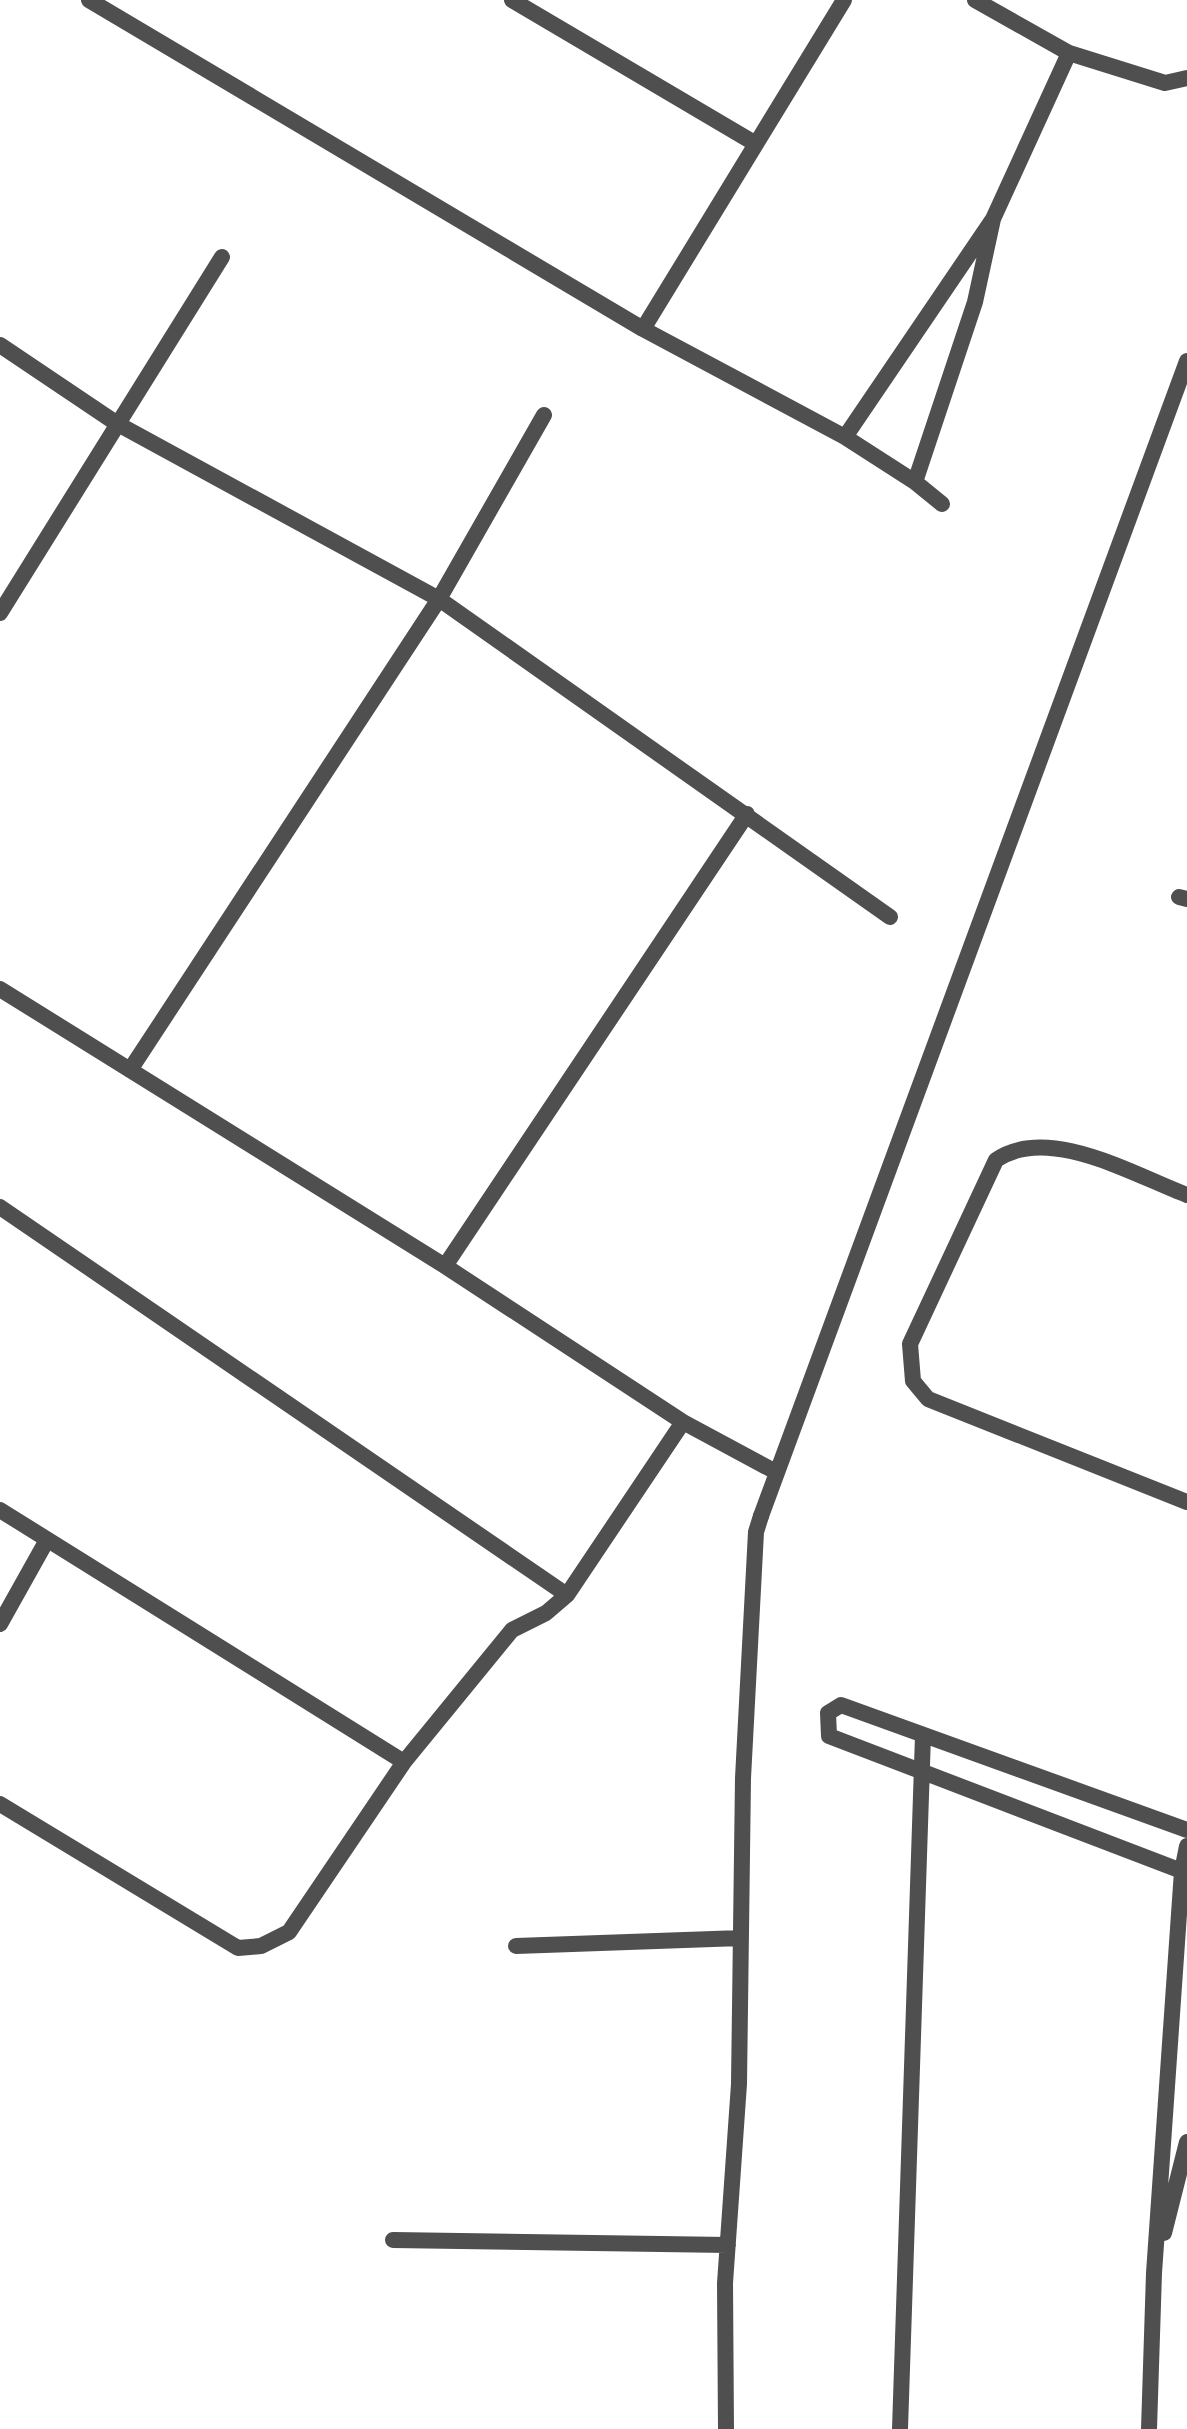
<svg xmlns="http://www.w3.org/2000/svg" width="1187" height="2429" font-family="Roboto,sans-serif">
  <rect width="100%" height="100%" fill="#fff"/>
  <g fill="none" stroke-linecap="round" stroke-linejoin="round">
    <path stroke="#4f4f4f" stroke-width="16" d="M516 1946 741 1938
      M393 2240 728 2245
      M726 2429 725 2283 739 2084 743 1778 756 1532 761 1516"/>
    <path stroke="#4f4f4f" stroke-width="16" d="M89 0 643 329 845 437 915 482 975 302 993 219
      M512 0 756 144
      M975 0 1069 53 1165 83 1187 78
      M643 329 844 0
      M0 345 116 423 439 599 890 917
      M845 437 993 219 1069 53
      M915 482 942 504
      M0 613 222 257
      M1179 897 1187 899
      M0 989 445 1266 683 1422 776 1472
      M130 1070 439 599 544 415
      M1187 1195C1134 1175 1048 1124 996 1160L910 1344 913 1381 928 1399 1187 1502
      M0 1207 567 1595
      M445 1266 747 814
      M0 1510 404 1762
      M761 1516 1187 361
      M0 1624 47 1540
      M0 1804 238 1948 261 1946 289 1932 404 1762 512 1630 546 1613 567 1595 683 1422
      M1187 1830 841 1705 828 1713 829 1736 1187 1873
      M1164 2233 1187 2142
      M900 2429 923 1735
      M1149 2429 1154 2273 1182 1871 1187 1846"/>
  </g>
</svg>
